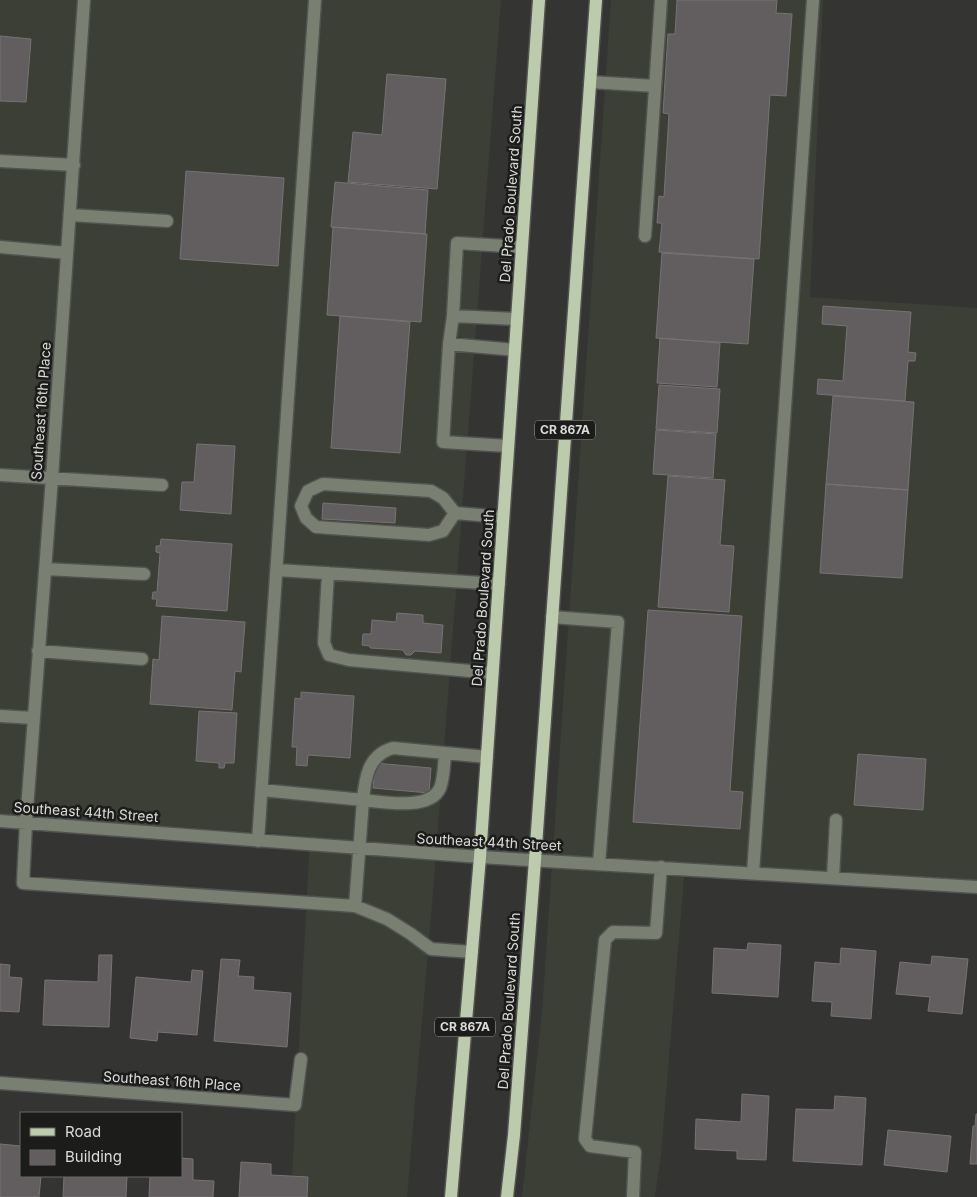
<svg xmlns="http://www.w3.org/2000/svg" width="977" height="1197" font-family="Inter,sans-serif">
  <rect width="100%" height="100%" fill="#343532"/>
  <path fill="#3b3f36" d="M0 0H501L433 892 407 1197H291L310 836 0 814Z
    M611 0H823L810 297 977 308V891L684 877 661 1154 655 1197H522L542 1012Z"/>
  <path fill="#625e5f" stroke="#777375" d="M677 0H777L776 13 792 14 786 96 770 95 759 259 659 252 662 223H657L659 196 664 197 669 114 663 113 668 34H675Z
    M0 36 31 39 26 102 0 101Z
    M387 74 446 79 437 189 348 182 353 132 382 135Z
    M186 171 284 178 278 266 180 259Z
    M335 182 428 190 425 234 331 227Z
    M333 227 427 234 421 322 327 315Z
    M662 253 754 259 748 344 656 338Z
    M823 306 911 312 908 352 916 353 915 361H908L905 401 817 394 818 379 843 381 847 326 822 324Z
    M340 316 410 322 400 453 331 448Z
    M660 338 720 343 717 387 657 383Z
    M659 385 720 389 717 433 656 429Z
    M833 396 914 402 908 490 826 484Z
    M656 430 716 434 713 478 653 474Z
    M197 444 235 446 231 514 180 510 182 482H194Z
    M668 476 725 480 720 545 734 546 729 612 658 607Z
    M826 484 908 490 902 578 820 573Z
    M323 503 396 508 395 523 322 519Z
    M161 539 232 544 227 611 156 606 157 599H152L153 592H157L160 553 156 552V546H160Z
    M648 610 742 616 730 791 743 792 740 829 633 822Z
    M397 613 423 615V623L443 625 441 653 415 651 411 655H406L403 650 370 648V646L362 645 363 634H371L372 620 396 622Z
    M162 616 245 622 241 672 235 671 232 710 150 704 153 659 159 660Z
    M301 692 354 696 350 758 308 755 307 766 296 765 297 747H292L295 698 301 699Z
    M199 711 237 713 234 763H225L224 768H219V763L196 761Z
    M858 754 926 759 923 810 854 805Z
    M375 763 431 768 429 793 373 788Z
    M748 943 781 945 778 997 712 993 714 948 747 950Z
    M841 948 876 951 871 1019 831 1016 832 1002 812 1001 815 962 840 964Z
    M99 955H112L109 1027 43 1025 45 980 98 982Z
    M932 956 968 959 962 1014 928 1011 930 997 896 994 900 962 931 965Z
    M221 959 240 960 238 976 254 977 253 990 291 993 287 1047 214 1041Z
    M0 964 10 965 9 977 22 978 19 1012 0 1011Z
    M192 970 203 971 197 1035 158 1032 157 1041 130 1038 136 977 191 982Z
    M742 1094 769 1096 766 1160 737 1159V1151L695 1149 696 1119 741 1122Z
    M835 1096 866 1098 862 1165 793 1161 796 1109 834 1110Z
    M976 1114H977V1164H970L973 1126H975Z
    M888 1130 951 1136 947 1172 884 1165Z
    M0 1144 21 1146V1176H41L39 1197H0Z
    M181 1158 193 1159V1180L214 1181 213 1197H149L150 1176H181Z
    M241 1162 271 1164V1175L308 1177 307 1197H239Z
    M64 1176H127L126 1197H63Z"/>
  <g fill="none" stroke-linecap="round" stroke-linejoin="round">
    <defs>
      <path id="minor" d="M84 0 52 478 26 823 23 883 355 906 363 800C383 802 430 811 440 788 444 778 444 764 445 753L487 757
        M590 82 655 86
        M0 161 74 165
        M70 215 167 221
        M645 236 661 0
        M0 247 67 253
        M453 316 449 344 443 442 508 446
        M517 319 453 316 457 243 522 247
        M449 344 515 350
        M0 475 162 485
        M455 513 443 531 429 535 316 527 306 518 301 506 308 491 323 484 431 491 443 498 455 513 503 517
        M45 569 144 574
        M277 570 499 584
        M328 573 324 643 329 655 349 660 492 673
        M552 617 618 622 599 864
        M38 651 142 659
        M0 716 33 718
        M262 790 363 800C365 778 368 755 393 748L445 753
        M0 821 480 857 977 887
        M258 841 315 0
        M753 873 813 0
        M833 878 836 820
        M355 906 387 919 411 934 431 949 472 952
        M0 1083 295 1105 301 1059
        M633 1197 635 1152 590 1146 585 1139 605 940 613 932 656 933 661 867"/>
      <path id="major" d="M451 1197 480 857 539 0
        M507 1197 514 1135 535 860 596 0"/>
    </defs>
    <use href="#minor" stroke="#525350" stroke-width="15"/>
    <use href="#major" stroke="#525350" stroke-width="15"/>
    <use href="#minor" stroke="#798072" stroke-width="12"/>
    <use href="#major" stroke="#bdcbad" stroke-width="12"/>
  </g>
  <g text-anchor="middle" stroke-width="5" stroke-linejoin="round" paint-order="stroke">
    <g fill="#1c1c1b" stroke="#a2a2a1" stroke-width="1">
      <rect x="535" y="420.5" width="60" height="19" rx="4"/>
      <rect x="435" y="1017.5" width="60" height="19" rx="4"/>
    </g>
    <g font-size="12" font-weight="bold" fill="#dbdcda">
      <text x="565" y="434">CR 867A</text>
      <text x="465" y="1031">CR 867A</text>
    </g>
    <g font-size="14" fill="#dbdcda" stroke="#1c1c1b">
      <text transform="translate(511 194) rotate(-86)" y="5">Del Prado Boulevard South</text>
      <text transform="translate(41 411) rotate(-86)" y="5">Southeast 16th Place</text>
      <text transform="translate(483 598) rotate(-86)" y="5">Del Prado Boulevard South</text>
      <text transform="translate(86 812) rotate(4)" y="5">Southeast 44th Street</text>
      <text transform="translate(489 842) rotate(3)" y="5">Southeast 44th Street</text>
      <text transform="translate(509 1001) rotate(-86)" y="5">Del Prado Boulevard South</text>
      <text transform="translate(172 1081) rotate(4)" y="5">Southeast 16th Place</text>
    </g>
  </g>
  <rect x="20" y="1112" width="162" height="65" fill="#1c1c1b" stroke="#686967"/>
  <rect x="30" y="1128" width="25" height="8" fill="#bdcbad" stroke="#686967"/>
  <text x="65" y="1137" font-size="15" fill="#dbdcda">Road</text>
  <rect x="30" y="1150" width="25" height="15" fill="#625e5f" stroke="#686967"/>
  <text x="65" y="1162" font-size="15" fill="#dbdcda">Building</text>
</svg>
